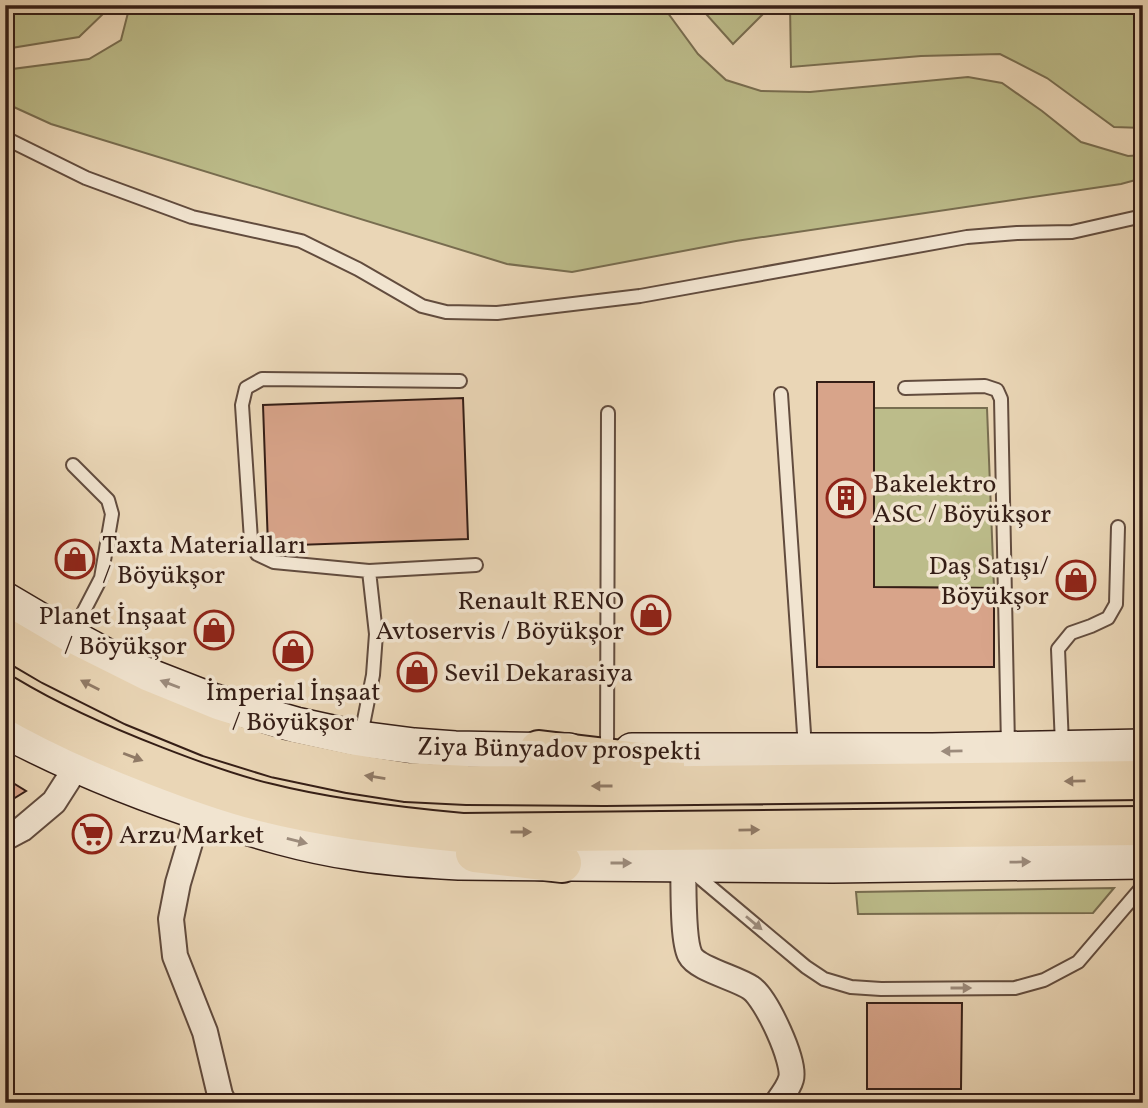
<svg xmlns="http://www.w3.org/2000/svg" width="1148" height="1108" font-family="Vollkorn,serif">
  <rect width="100%" height="100%" fill="#ead6b6"/>
  <filter id="stains"><feTurbulence type="fractalNoise" baseFrequency=".00286" numOctaves="4"/><feColorMatrix values="0 0 0 0 .2 0 0 0 0 .09 0 0 0 0 .02 0 0 0 .5 -.17"/></filter>
  <radialGradient id="worn" r=".72"><stop offset=".6" stop-color="#630" stop-opacity="0"/><stop offset="1" stop-color="#630" stop-opacity=".3"/></radialGradient>
  <path fill="#bcbc8a" stroke="#786d50" stroke-width="2" d="M5 5H107L105 12 79 37 5 49Z
    M130 5H662L698 54 726 80 761 91 810 92 968 77 1002 83 1042 111 1081 142 1128 156 1143 155V178L1121 184 736 241 572 272 507 264 51 124 5 103V70L89 59 121 40Z
    M698 5H772L733 44Z
    M790 5H1143V128L1114 127 1047 78 1000 54 921 56 791 67Z
    M874 408H987L994 588 874 587Z
    M1114 888 1093 913 858 914 856 892Z"/>
  <path fill="#d8a48a" stroke="#351e16" stroke-width="2" d="M817 382H874V587L994 588V667H817Z
    M463 398 468 539 268 546 263 405Z
    M5 778 26 791 5 804Z
    M867 1003H962L961 1089H867Z"/>
  <g fill="none" stroke-linecap="round" stroke-linejoin="round">
    <defs>
      <path id="service" d="M5 138 86 178 192 217 301 241 358 269 422 306 446 312 497 313 640 296 967 237 1017 233 1072 232 1143 216
        M460 381 262 379 246 388 242 405 251 540 257 554 274 562 369 571 476 565
        M905 388 985 386 997 390 1001 399 1008 746
        M781 394 805 748
        M72 634 101 578 112 514 108 500 73 465
        M361 735 373 675 376 634 369 571
        M1062 745 1058 649 1071 633 1091 626 1108 618 1116 604 1118 527
        M607 751 608 413
        M694 873 806 967 824 979 851 987 881 989 1015 988 1044 980 1078 962 1143 886"/>
      <path id="minor" d="M199 812 178 883 171 919 175 956 205 1032 220 1095 224 1103
        M5 838 22 829 54 802 77 766
        M683 863C684 884 682 939 690 955 697 969 737 978 751 988 766 998 796 1062 791 1079 789 1087 782 1096 777 1103"/>
      <path id="secondary" d="M5 600 44 623 130 669 212 701 296 725 360 739 414 746 455 749 569 751
        M5 730C73 766 140 793 212 816 258 831 304 845 352 852 387 858 423 860 459 862L833 865 1143 861
        M632 751H932L1143 747"/>
      <path id="primary" d="M5 638 51 665 133 706 209 737 277 758 348 773 406 782 467 785 605 786 1143 780
        M5 695C53 724 103 746 155 766 191 780 228 794 266 803 329 819 397 827 462 833L1143 826
        M539 750 665 765
        M475 853 562 863"/>
    </defs>
    <use href="#service" stroke="#624c3e" stroke-width="16"/>
    <use href="#minor" stroke="#624c3e" stroke-width="28"/>
    <use href="#secondary" stroke="#351e16" stroke-width="38"/>
    <use href="#primary" stroke="#351e16" stroke-width="42"/>
    <use href="#service" stroke="#f1e4d0" stroke-width="12"/>
    <use href="#minor" stroke="#f1e4d0" stroke-width="24"/>
    <use href="#secondary" stroke="#f1e4d0" stroke-width="35"/>
    <use href="#primary" stroke="#ead6b6" stroke-width="38"/>
  </g>
  <defs><path id="oneway-solid" d="M-6-.8H1V-3.2L6.5 0L1 3.2V.8H-6Z" transform="scale(1.75)"/></defs>
  <g fill="#9c8b7c">
    <use href="#oneway-solid" transform="translate(170 684) rotate(-159)"/>
    <use href="#oneway-solid" transform="translate(952 751) rotate(179)"/>
    <use href="#oneway-solid" transform="translate(297 841) rotate(14)"/>
    <use href="#oneway-solid" transform="translate(1020 862) rotate(-1)"/>
    <use href="#oneway-solid" transform="translate(621 863)"/>
    <use href="#oneway-solid" transform="translate(754 923) rotate(40)"/>
    <use href="#oneway-solid" transform="translate(961 988)"/>
  </g>
  <g fill="#907a66">
    <use href="#oneway-solid" transform="translate(90 685) rotate(-153)"/>
    <use href="#oneway-solid" transform="translate(133 757) rotate(21)"/>
    <use href="#oneway-solid" transform="translate(375 777) rotate(-171)"/>
    <use href="#oneway-solid" transform="translate(1075 781) rotate(179)"/>
    <use href="#oneway-solid" transform="translate(602 786) rotate(-180)"/>
    <use href="#oneway-solid" transform="translate(749 830) rotate(-1)"/>
    <use href="#oneway-solid" transform="translate(521 832)"/>
  </g>
  <defs>
    <symbol id="building-ring" viewBox="-11 -11 22 22"><circle r="9.5" fill="#f1e4d0" stroke="#8f2418" stroke-width="1.5"/><path d="M-4-6H4V6H1V3H-1V6H-4ZM-2.5-4.3h1.7v1.8h-1.7ZM.8-4.3h1.7v1.8H.8ZM-2.5-1h1.7V.8h-1.7ZM.8-1h1.7V.8H.8Z" fill="#8f2418"/></symbol>
    <symbol id="shop-ring" viewBox="-11 -11 22 22"><circle r="9.5" fill="#f1e4d0" stroke="#8f2418" stroke-width="1.5"/><path d="M-5-2.5h2.3a2.7 3.5 0 0 1 5.4 0H5L5.5 6h-11ZM-1.5-2.5h3a1.5 2.3 0 0 0-3 0Z" fill="#8f2418"/></symbol>
    <symbol id="supermarket-ring" viewBox="-11 -11 22 22"><circle r="9.5" fill="#f1e4d0" stroke="#8f2418" stroke-width="1.5"/><path d="M-6-5.5h2.5l.6 2H6L4.5 2H-2.5L-4.4-4H-6ZM-1.5 3.2a1.3 1.3 0 1 0 .1 0ZM3 3.2a1.3 1.3 0 1 0 .1 0Z" fill="#8f2418"/></symbol>
  </defs>
  <g fill-rule="evenodd">
    <use href="#building-ring" x="824" y="476" width="44" height="44"/>
    <use href="#shop-ring" x="53" y="537" width="44" height="44"/>
    <use href="#shop-ring" x="1054" y="558" width="44" height="44"/>
    <use href="#shop-ring" x="629" y="593" width="44" height="44"/>
    <use href="#shop-ring" x="192" y="608" width="44" height="44"/>
    <use href="#shop-ring" x="271" y="629" width="44" height="44"/>
    <use href="#shop-ring" x="395" y="650" width="44" height="44"/>
    <use href="#supermarket-ring" x="70" y="812" width="44" height="44"/>
  </g>
  <g text-anchor="middle" stroke-width="7" stroke-linejoin="round" paint-order="stroke">
    <g font-size="26" fill="#351e16" stroke="#f1e4d0" text-anchor="start">
      <text x="873" y="492">Bakelektro<tspan x="873" dy="30">ASC / Böyükşor</tspan></text>
      <text x="102" y="553">Taxta Materialları<tspan x="102" dy="30">/ Böyükşor</tspan></text>
      <text x="1049" y="574" text-anchor="end">Daş Satışı/<tspan x="1049" dy="30">Böyükşor</tspan></text>
      <text x="624" y="609" text-anchor="end">Renault RENO<tspan x="624" dy="30">Avtoservis / Böyükşor</tspan></text>
      <text x="187" y="624" text-anchor="end">Planet İnşaat<tspan x="187" dy="30">/ Böyükşor</tspan></text>
      <text x="444" y="681">Sevil Dekarasiya</text>
      <text x="293" y="700" text-anchor="middle">İmperial İnşaat<tspan x="293" dy="30">/ Böyükşor</tspan></text>
      <text x="119" y="843">Arzu Market</text>
    </g>
    <g font-size="26" fill="#351e16" stroke="#f1e4d0">
      <text transform="translate(559 748) rotate(1)" y="9">Ziya Bünyadov prospekti</text>
    </g>
  </g>
  <rect width="1148" height="1108" fill="none" stroke="#ead6b6" stroke-width="28"/>
  <rect x="7" y="7" width="1134" height="1094" fill="none" stroke="#351e16" stroke-width="3.5"/>
  <rect x="14" y="14" width="1120" height="1080" fill="none" stroke="#351e16" stroke-width="2"/>
  <rect width="100%" height="100%" filter="url(#stains)"/>
  <rect width="100%" height="100%" fill="url(#worn)"/>
</svg>
